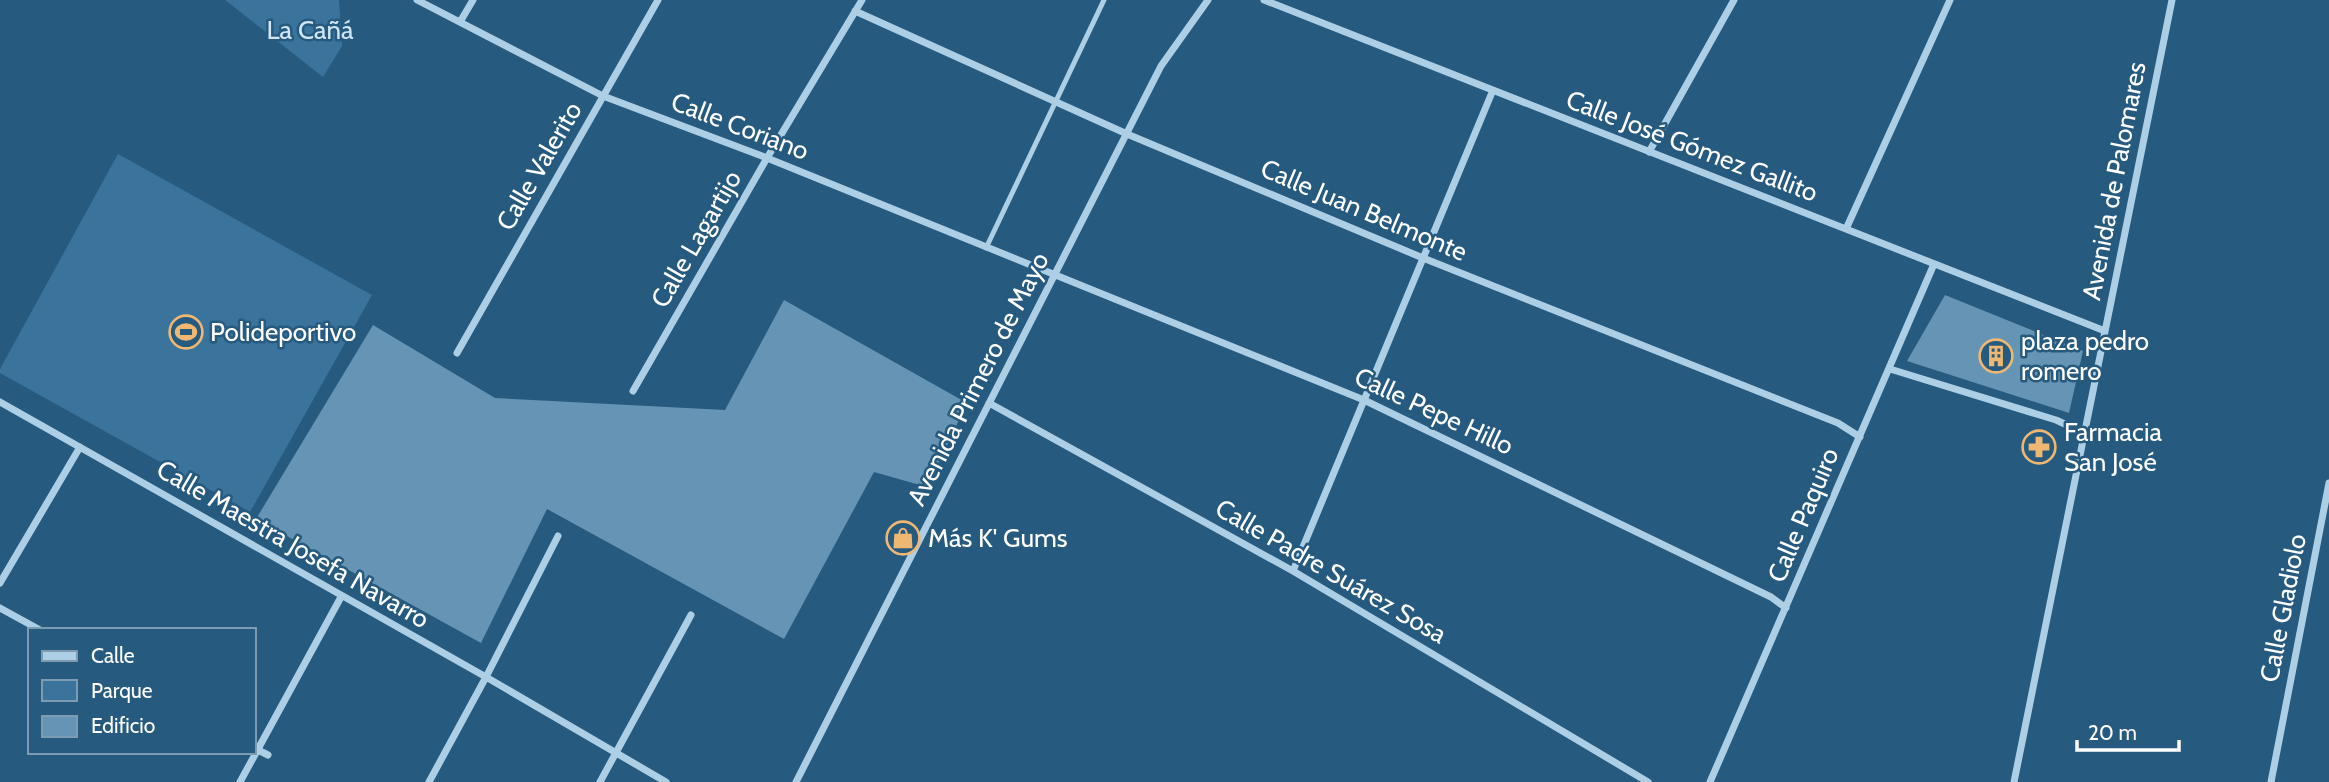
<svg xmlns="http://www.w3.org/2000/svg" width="2329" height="782" font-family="Cabin,sans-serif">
  <rect width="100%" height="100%" fill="#265a7f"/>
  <path fill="#3a749d" d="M225 0H339L342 46 323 77Z
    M118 154 372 295 250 512 0 373V369Z"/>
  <path fill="#6694b4" d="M1945 295 2083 351 2069 413 1907 361Z
    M784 300 967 403 927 487 874 472 784 639 547 509 481 643 256 519 373 325 495 398 725 410Z"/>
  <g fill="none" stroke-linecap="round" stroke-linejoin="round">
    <path stroke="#accfe6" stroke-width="5" d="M986 248 1104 0"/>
    <path stroke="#accfe6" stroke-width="7" d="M417 0 603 96 767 158 1364 400 1771 597 1786 608
      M1264 0 2105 331
      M855 11 1127 134 1423 258 1838 423 1860 437
      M460 22 473 0
      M1649 152 1734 0
      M1846 229 1950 0
      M457 353 658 0
      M1890 369 2056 420 2084 433
      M633 391 767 158 862 0
      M0 402 486 677 666 782
      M989 403 1293 571 1648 782
      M1293 571 1493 90
      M0 583 80 447
      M0 608 40 630
      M254 748 268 755
      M240 782 341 597
      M429 782 486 677 558 536
      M600 782 691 615
      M796 782 1161 66 1208 0
      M1710 782 1934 264
      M2014 782 2172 0
      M2271 782 2329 483"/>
  </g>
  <defs>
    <symbol id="stadium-ring" viewBox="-11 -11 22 22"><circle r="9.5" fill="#265a7f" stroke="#efb872" stroke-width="1.5"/><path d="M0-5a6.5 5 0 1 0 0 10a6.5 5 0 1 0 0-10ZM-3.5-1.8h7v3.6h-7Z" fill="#efb872"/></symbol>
    <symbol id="building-ring" viewBox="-11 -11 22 22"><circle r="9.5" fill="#265a7f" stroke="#efb872" stroke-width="1.5"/><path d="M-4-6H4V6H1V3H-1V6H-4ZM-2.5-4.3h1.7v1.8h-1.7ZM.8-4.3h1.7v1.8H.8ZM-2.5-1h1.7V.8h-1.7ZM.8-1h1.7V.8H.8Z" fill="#efb872"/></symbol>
    <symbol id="pharmacy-ring" viewBox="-11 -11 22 22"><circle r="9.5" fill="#265a7f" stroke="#efb872" stroke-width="1.5"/><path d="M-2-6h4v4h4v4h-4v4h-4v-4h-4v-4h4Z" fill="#efb872"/></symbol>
    <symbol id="shop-ring" viewBox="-11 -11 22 22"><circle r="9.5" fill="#265a7f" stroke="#efb872" stroke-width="1.5"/><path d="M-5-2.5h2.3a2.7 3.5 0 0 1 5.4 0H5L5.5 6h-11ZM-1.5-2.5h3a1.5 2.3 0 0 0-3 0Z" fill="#efb872"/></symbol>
  </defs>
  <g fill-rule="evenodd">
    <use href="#stadium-ring" x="167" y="313" width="38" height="38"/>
    <use href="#building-ring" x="1977" y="337" width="38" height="38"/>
    <use href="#pharmacy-ring" x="2020" y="428" width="38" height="38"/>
    <use href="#shop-ring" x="884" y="519" width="38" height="38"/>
  </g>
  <g text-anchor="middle" stroke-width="5" stroke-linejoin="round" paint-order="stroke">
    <g font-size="26" fill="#d0e6f5" stroke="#265a7f">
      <text x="310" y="39">La Cañá</text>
    </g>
    <g font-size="26" fill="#fff" stroke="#265a7f">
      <text transform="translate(740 126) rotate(21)" y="9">Calle Coriano</text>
      <text transform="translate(1692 146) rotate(21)" y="9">Calle José Gómez Gallito</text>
      <text transform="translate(539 166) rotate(-60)" y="9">Calle Valerito</text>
      <text transform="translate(2114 181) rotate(-79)" y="9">Avenida de Palomares</text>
      <text transform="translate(1364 210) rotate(23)" y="9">Calle Juan Belmonte</text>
      <text transform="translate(696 239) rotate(-60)" y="9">Calle Lagartijo</text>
      <text transform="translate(978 379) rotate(-63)" y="9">Avenida Primero de Mayo</text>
      <text transform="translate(1434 411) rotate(25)" y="9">Calle Pepe Hillo</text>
      <text transform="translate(1803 515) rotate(-67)" y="9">Calle Paquiro</text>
      <text transform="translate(293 544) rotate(30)" y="9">Calle Maestra Josefa Navarro</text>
      <text transform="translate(1331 571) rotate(30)" y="9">Calle Padre Suárez Sosa</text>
      <text transform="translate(2283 608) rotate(-79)" y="9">Calle Gladiolo</text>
    </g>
    <g font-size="26" fill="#fff" stroke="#265a7f" text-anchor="start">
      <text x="210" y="341">Polideportivo</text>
      <text x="2021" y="350">plaza pedro<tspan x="2021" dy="30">romero</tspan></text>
      <text x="2064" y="441">Farmacia<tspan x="2064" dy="30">San José</tspan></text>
      <text x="928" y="547">Más K' Gums</text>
    </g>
  </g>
  <rect x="28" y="628" width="228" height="126" fill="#265a7f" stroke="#7d9cb2" stroke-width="2"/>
  <rect x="42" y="651" width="35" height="10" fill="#accfe6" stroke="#7d9cb2" stroke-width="2"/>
  <text x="91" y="663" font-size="21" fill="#ffffff">Calle</text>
  <rect x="42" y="680" width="35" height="21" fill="#3a749d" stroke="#7d9cb2" stroke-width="2"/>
  <text x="91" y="698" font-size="21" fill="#ffffff">Parque</text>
  <rect x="42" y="716" width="35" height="21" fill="#6694b4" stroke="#7d9cb2" stroke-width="2"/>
  <text x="91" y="733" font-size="21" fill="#ffffff">Edificio</text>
  <path d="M2077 740v10h102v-10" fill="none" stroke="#ffffff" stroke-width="3.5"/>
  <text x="2088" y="740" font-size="21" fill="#ffffff" stroke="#265a7f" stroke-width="5" paint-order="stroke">20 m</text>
</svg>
